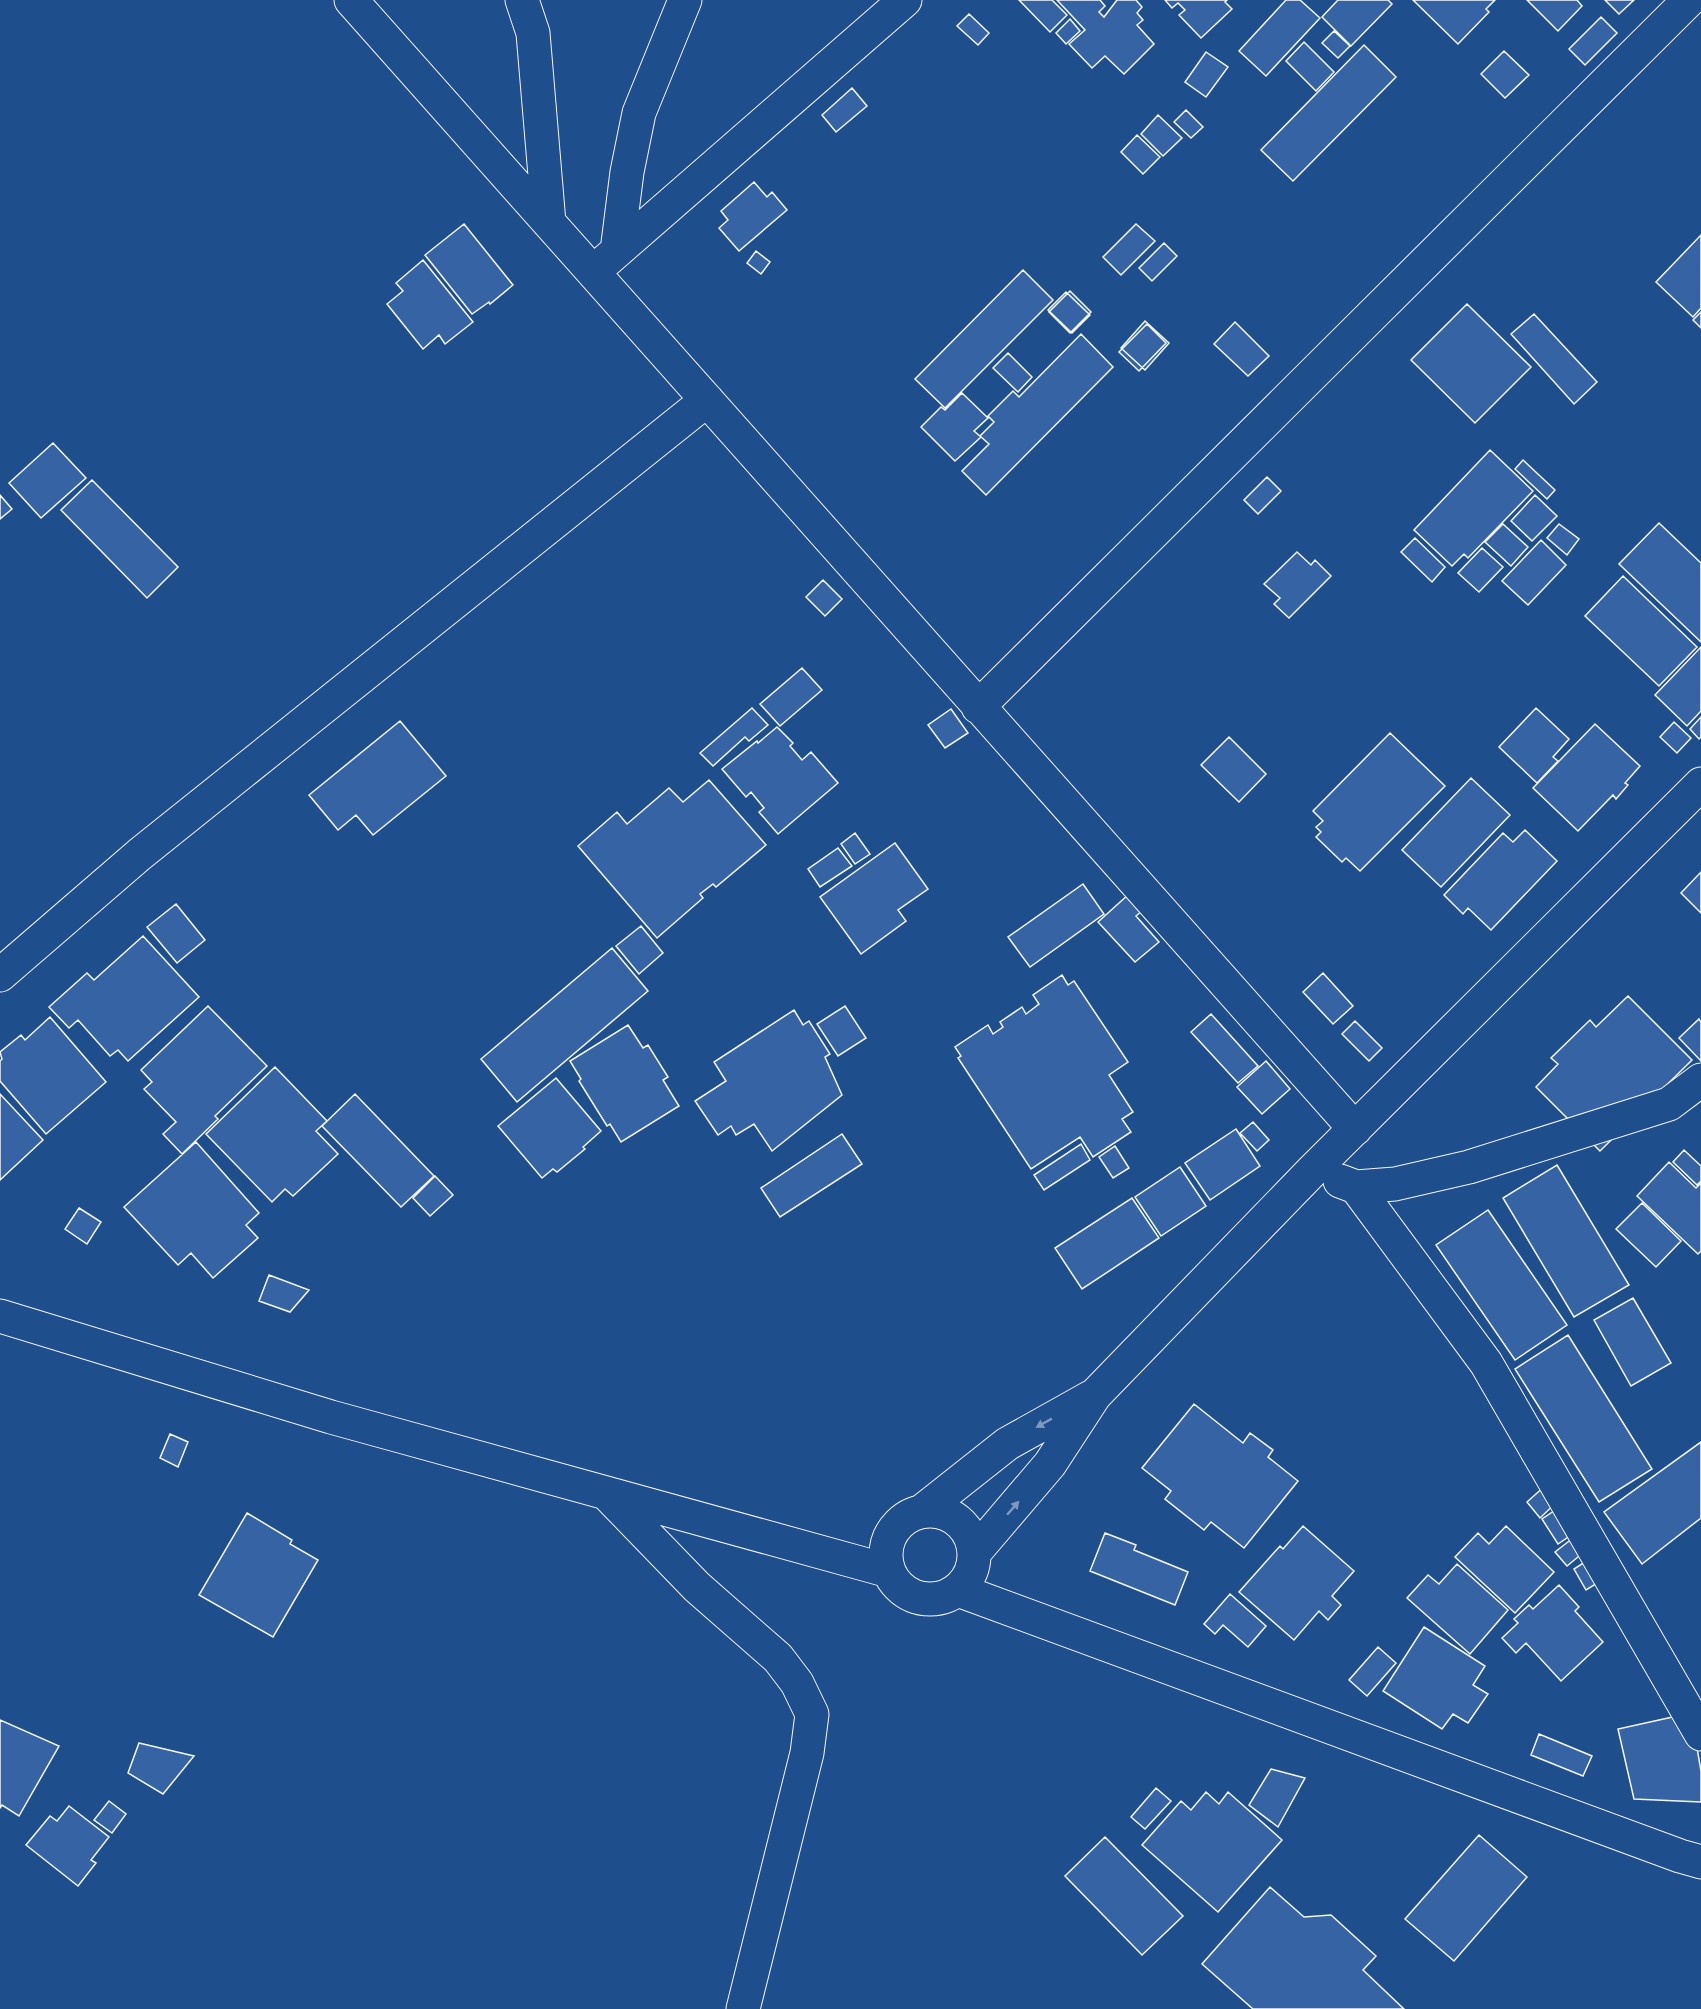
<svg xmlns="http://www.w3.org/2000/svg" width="1701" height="2009" font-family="Karla,sans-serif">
  <rect width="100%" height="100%" fill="#1f4e8c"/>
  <path fill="#3563a3" stroke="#f2f6ff" stroke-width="1.5" d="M1019 0H1052L1067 15 1050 32Z
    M1057 0H1100L1105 6 1099 12 1104 17 1117 0H1136L1142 7 1137 13 1143 20 1137 25 1154 44 1124 74 1105 56 1092 68 1069 44 1085 30Z
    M1165 0H1227L1225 2 1232 9 1201 38 1179 15 1185 10 1178 3 1172 8Z
    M1286 0H1300L1320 18 1266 76 1239 51Z
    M1338 0H1388L1392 4 1351 46 1322 17Z
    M1413 0H1495L1486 9 1489 12 1458 44Z
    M1527 0H1577L1582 6 1558 31Z
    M1605 0H1634L1619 14Z
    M969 14 989 33 978 45 957 26Z
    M1601 17 1617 33 1585 65 1569 49Z
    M1070 19 1080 31 1066 44 1056 33Z
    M1334 31 1350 46 1338 58 1322 43Z
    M1304 42 1334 72 1316 91 1286 61Z
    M1364 45 1396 77 1293 181 1261 150Z
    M1504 51 1529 75 1505 98 1481 74Z
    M1206 52 1228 67 1206 97 1185 82Z
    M852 88 867 106 836 132 822 115Z
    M1186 110 1203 127 1191 138 1174 122Z
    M1158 115 1182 138 1163 156 1141 134Z
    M1137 135 1160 157 1143 174 1121 152Z
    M754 182 767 197 772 192 787 210 739 251 719 228 728 220 721 211Z
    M464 224 513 285 490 304 489 302 472 314 425 255Z
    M1136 224 1155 241 1121 275 1103 257Z
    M1701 235V308L1693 317 1656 282Z
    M1164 243 1177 256 1152 281 1139 268Z
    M756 251 770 262 761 274 747 263Z
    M423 260 473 322 445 344 439 335 423 349 387 304 403 291 396 283Z
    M1023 270 1053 300 945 408 915 379Z
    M1070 291 1091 312 1070 333 1049 312Z
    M1066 292 1090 315 1072 333 1048 310Z
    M1467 304 1531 367 1475 423 1411 360Z
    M1701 312V328L1693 320Z
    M1534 314 1597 382 1574 404 1511 334Z
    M1145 321 1169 343 1145 370 1121 348Z
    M1235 322 1269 356 1248 376 1214 344Z
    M1147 324 1166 343 1139 371 1119 352Z
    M1081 334 1113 367 986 495 962 471 989 444 980 436 994 422 988 416 1013 391 1019 397Z
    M1008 353 1032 377 1018 392 993 368Z
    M962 393 988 418 974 431 981 437 955 461 921 427 941 407 945 410Z
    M53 443 86 478 41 518 9 483Z
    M1490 450 1533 491 1468 558 1464 554 1452 566 1414 530Z
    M1523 460 1555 490 1547 499 1515 469Z
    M1267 477 1281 491 1258 514 1244 500Z
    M92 480 178 567 147 598 61 510Z
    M0 495 12 509 0 519Z
    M1535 495 1557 516 1532 541 1511 521Z
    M1659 523 1701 563V642L1619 564Z
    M1503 524 1528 547 1511 566 1485 542Z
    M1559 524 1579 539 1567 555 1547 538Z
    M1415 538 1445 567 1432 582 1401 552Z
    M1541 540 1566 565 1528 605 1502 581Z
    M1482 548 1503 567 1479 592 1458 573Z
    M1297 552 1311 565 1315 560 1331 576 1289 618 1274 604 1280 598 1264 584Z
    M1623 576 1697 647 1659 686 1585 616Z
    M823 580 842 599 825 616 806 597Z
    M1701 647V711L1687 726 1655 695Z
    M802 668 822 690 780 726 760 704Z
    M752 708 768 725 749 741 745 737 713 766 700 753Z
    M1536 708 1569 739 1553 757 1558 761 1537 783 1499 747Z
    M951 709 968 733 945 748 928 725Z
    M1701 717V737L1699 739 1690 729Z
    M400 721 446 776 373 835 356 815 338 830 309 795Z
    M1674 722 1691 738 1677 753 1660 737Z
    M1595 724 1640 766 1625 783 1628 785 1616 799 1613 795 1578 831 1533 788Z
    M777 727 793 743 790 746 802 760 811 752 838 783 778 834 759 812 764 808 751 792 746 797 722 769 757 741 758 743Z
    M1390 733 1445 786 1360 871 1346 858 1342 862 1316 837 1321 832 1316 827 1323 821 1313 811Z
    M1229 737 1266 774 1239 802 1201 765Z
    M1471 778 1510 815 1441 887 1402 850Z
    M709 780 766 845 716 887 713 884 700 894 703 898 657 938 578 846 617 812 627 824 669 788 683 802Z
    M1525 830 1557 861 1491 930 1468 908 1463 914 1444 895 1503 833 1513 842Z
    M855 833 870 854 855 864 841 844Z
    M895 843 928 889 898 910 906 921 861 954 820 897Z
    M838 848 852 866 820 887 808 869Z
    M1701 872V913L1681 893Z
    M1083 884 1104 914 1030 967 1008 937Z
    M1129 894 1143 910 1136 916 1159 942 1135 962 1098 922Z
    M176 904 205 940 177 963 147 927Z
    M641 926 663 953 639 974 616 946Z
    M143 936 199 997 128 1061 118 1050 110 1056 78 1020 69 1028 49 1007 87 973 94 980Z
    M612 948 648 991 517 1102 481 1059Z
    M1323 973 1353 1006 1333 1024 1303 992Z
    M1062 975 1068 985 1074 981 1128 1062 1109 1075 1133 1112 1122 1119 1131 1132 1093 1157 1080 1137 1031 1169 958 1058 961 1056 955 1047 988 1025 993 1034 1003 1027 1000 1022 1022 1007 1026 1014 1039 1004 1033 995Z
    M1628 996 1692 1060 1600 1151 1536 1087 1558 1064 1551 1058 1590 1020 1596 1027Z
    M208 1006 267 1066 215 1116 218 1119 182 1154 163 1134 176 1122 144 1089 152 1082 141 1070Z
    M845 1006 866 1038 838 1056 817 1024Z
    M794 1010 803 1025 809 1021 830 1054 825 1057 842 1095 772 1151 754 1124 736 1135 731 1126 718 1135 695 1101 726 1081 714 1062Z
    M1211 1014 1258 1066 1238 1083 1191 1032Z
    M50 1017 106 1082 46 1134 0 1081V1061L2 1059 0 1052 21 1035 25 1040Z
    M1699 1019 1701 1022V1061L1679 1038Z
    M1355 1021 1382 1048 1369 1061 1342 1034Z
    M628 1025 643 1048 648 1045 668 1077 663 1080 679 1106 621 1142 610 1124 607 1126 579 1081 581 1079 570 1061Z
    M1266 1061 1290 1089 1262 1114 1237 1087Z
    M275 1067 327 1121 316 1131 338 1154 293 1196 285 1189 272 1202 206 1134Z
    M556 1078 601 1131 583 1147 585 1149 557 1172 553 1169 542 1178 498 1126Z
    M0 1094 43 1140 0 1180Z
    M355 1094 434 1176 401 1207 322 1126Z
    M1253 1122 1269 1140 1257 1151 1240 1133Z
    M1236 1129 1260 1166 1210 1200 1185 1163Z
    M842 1134 862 1164 780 1217 761 1188Z
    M196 1142 259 1213 246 1225 258 1238 213 1278 191 1253 178 1265 124 1207Z
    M1081 1144 1090 1160 1044 1190 1034 1175Z
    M1115 1146 1129 1168 1113 1178 1099 1157Z
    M1684 1150 1701 1166V1181L1697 1185 1673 1162Z
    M1669 1162 1696 1188 1701 1183V1251L1698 1254 1637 1196Z
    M1557 1165 1629 1285 1574 1317 1503 1198Z
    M1180 1167 1206 1206 1161 1236 1135 1197Z
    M435 1176 453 1195 430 1216 413 1198Z
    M1132 1198 1159 1238 1082 1289 1055 1248Z
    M1642 1203 1681 1241 1656 1267 1616 1229Z
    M79 1208 101 1222 87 1244 65 1229Z
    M1488 1210 1567 1325 1515 1360 1436 1245Z
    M269 1275 309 1290 290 1312 259 1301Z
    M1633 1298 1671 1363 1631 1386 1594 1320Z
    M1568 1335 1652 1469 1599 1502 1515 1369Z
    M1194 1404 1243 1443 1250 1433 1273 1450 1268 1457 1298 1481 1244 1548 1211 1522 1204 1530 1165 1499 1171 1491 1142 1468Z
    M170 1434 188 1442 178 1467 160 1458Z
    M1701 1442V1518L1642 1564 1604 1512Z
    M1546 1485 1559 1500 1540 1518 1527 1502Z
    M1560 1507 1577 1531 1558 1544 1542 1519Z
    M247 1513 292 1540 290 1544 318 1560 273 1637 199 1595Z
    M1303 1526 1354 1571 1332 1596 1341 1605 1328 1620 1319 1611 1294 1640 1239 1592 1280 1546 1283 1549Z
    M1506 1526 1554 1572 1515 1613 1455 1557 1478 1533 1489 1544Z
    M1105 1533 1136 1545 1134 1550 1188 1572 1175 1605 1090 1571Z
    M1573 1538 1584 1552 1567 1566 1555 1552Z
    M1591 1558 1604 1579 1586 1590 1574 1569Z
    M1457 1564 1508 1610 1470 1654 1407 1598 1428 1575 1439 1584Z
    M1559 1585 1579 1607 1575 1611 1603 1642 1561 1681 1526 1643 1516 1653 1502 1638 1518 1623 1514 1619 1529 1605 1533 1609Z
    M1230 1594 1266 1626 1248 1647 1223 1625 1215 1634 1204 1624Z
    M1424 1627 1485 1666 1473 1685 1488 1694 1468 1723 1453 1714 1442 1729 1383 1691Z
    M1378 1647 1396 1663 1367 1696 1349 1680Z
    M1691 1713 1701 1771V1802L1634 1799 1618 1729Z
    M0 1720 59 1746 19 1816 2 1805 0 1808Z
    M1539 1734 1592 1756 1583 1776 1531 1755Z
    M139 1743 194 1756 163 1794 128 1773Z
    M1271 1769 1305 1778 1278 1827 1249 1805Z
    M1156 1788 1171 1801 1145 1829 1131 1817Z
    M1206 1792 1219 1804 1228 1792 1282 1840 1218 1912 1142 1845 1181 1801 1191 1810Z
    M109 1801 126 1814 112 1833 94 1820Z
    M69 1806 109 1837 91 1860 96 1863 78 1886 26 1845 50 1816 57 1821Z
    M1479 1835 1527 1877 1454 1961 1405 1919Z
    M1105 1837 1183 1916 1142 1955 1065 1876Z
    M1270 1887 1304 1917 1331 1915 1376 1956 1363 1970 1404 2009H1253L1202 1964Z"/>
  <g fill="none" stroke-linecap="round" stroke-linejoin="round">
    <defs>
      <path id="minor" d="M351 0 1355 1129
        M522 0 533 33 549 223
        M617 251 627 172 639 113 685 0
        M593 272 905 0
        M978 707 1689 0
        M0 975 140 854 707 400
        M1340 1181 1356 1187 1395 1184 1469 1167 1669 1104 1701 1080
        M1356 1187 1486 1363 1701 1734
        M0 1316 331 1417 889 1571
        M607 1494 697 1587 778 1658 797 1683 812 1714 807 1753 743 2009
        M886 1555a44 44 0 1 1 88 0a44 44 0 1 1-88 0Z
        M921 1512 1007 1444 1091 1397
        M975 1552 1050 1464 1095 1395 1312 1171 1701 784
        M958 1590 1680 1856 1701 1862"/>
    </defs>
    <use href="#minor" stroke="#f2f6ff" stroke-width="35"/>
    <use href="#minor" stroke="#1f4e8c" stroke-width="33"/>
  </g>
  <defs><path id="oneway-solid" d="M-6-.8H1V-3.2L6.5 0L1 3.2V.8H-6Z" transform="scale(1.5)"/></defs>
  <g fill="#7e9ac0">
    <use href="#oneway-solid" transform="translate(1044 1423) rotate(151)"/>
    <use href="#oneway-solid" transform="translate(1013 1508) rotate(-49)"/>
  </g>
</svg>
